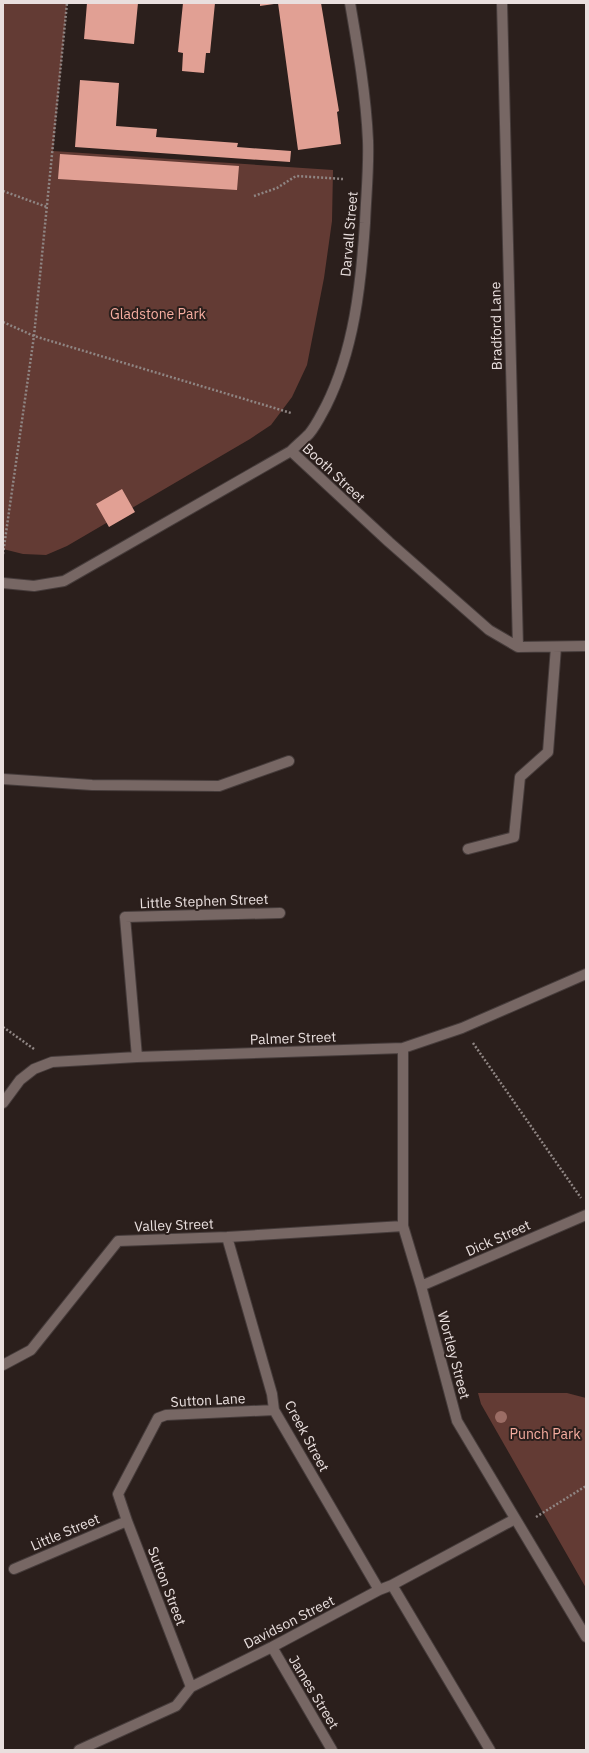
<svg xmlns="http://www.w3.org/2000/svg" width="589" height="1753" font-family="'IBM Plex Sans',sans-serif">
  <rect width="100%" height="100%" fill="#2b1f1c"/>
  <path fill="#633b34" d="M3 3H67L53 151 333 170 332 221 324 278 307 365 292 397 271 425 250 439 67 546 46 555 23 554 3 549Z
    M478 1393H567L586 1398V1588L481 1404Z"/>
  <path fill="#e1a094" d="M87 3H138L134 44 84 39Z
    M183 3H215L210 53H206L204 73 182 71 183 53 178 52Z
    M260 3H273L274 4 260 6Z
    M278 3H321L339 111 337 112 341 144 298 150Z
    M80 80 119 83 116 126 157 129 156 137 238 143 237 147 291 151 290 162 75 147Z
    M60 154 239 166 237 190 58 179Z
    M122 489 135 512 109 527 96 504Z"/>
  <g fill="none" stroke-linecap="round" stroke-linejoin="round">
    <defs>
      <path id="minor" d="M502 3 518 647
        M291 451C297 445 303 440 309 434 316 426 321 415 326 406 354 350 361 285 365 223 366 196 369 169 368 141 366 95 358 49 350 3
        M3 583 34 586 64 581 291 451 389 542 489 630 518 647 586 646
        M3 779 92 785 219 786 289 761
        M468 849 514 837 520 777 548 752 556 647
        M403 1048V1226L421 1286 457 1421 586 1637
        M137 1057 125 917 280 913
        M3 1103 20 1080 34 1069 52 1062 137 1057 403 1048 462 1028 586 974
        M227 1237 272 1394 274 1410 379 1590
        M421 1286 586 1215
        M3 1365 31 1350 118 1241 227 1237 403 1226
        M14 1569 127 1521
        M392 1585 490 1750
        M272 1647 332 1750
        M191 1687 127 1521 118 1494 158 1418 166 1415 274 1410
        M79 1750 176 1706 191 1687 272 1647 379 1590 392 1585 515 1519"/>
    </defs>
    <use href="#minor" stroke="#463c3b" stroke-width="12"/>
    <path stroke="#8f8583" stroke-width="2.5" stroke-dasharray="2 2" stroke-linecap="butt" d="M3 191 47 207
      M254 196 277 188 296 176 343 179
      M3 322 34 336 291 413
      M3 554 34 336 67 3
      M3 1027 34 1049
      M473 1043 581 1198
      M536 1517 586 1486"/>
    <use href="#minor" stroke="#776764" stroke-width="10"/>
  </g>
  <circle fill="#9b6d65" cx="501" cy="1417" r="6"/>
  <g text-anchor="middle" stroke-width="4" stroke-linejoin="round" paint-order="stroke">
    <g font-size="14" fill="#e9dfde" stroke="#2b1f1c">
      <text transform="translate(349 234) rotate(-85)" y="5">Darvall Street</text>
      <text transform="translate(496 326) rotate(-91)" y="5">Bradford Lane</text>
      <text transform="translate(334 473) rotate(43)" y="5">Booth Street</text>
      <text transform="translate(204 901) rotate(-2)" y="5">Little Stephen Street</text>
      <text transform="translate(293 1038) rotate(-2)" y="5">Palmer Street</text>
      <text transform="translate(174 1225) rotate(-2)" y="5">Valley Street</text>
      <text transform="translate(498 1238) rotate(-24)" y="5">Dick Street</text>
      <text transform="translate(454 1355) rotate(75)" y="5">Wortley Street</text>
      <text transform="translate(208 1400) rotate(-3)" y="5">Sutton Lane</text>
      <text transform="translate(307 1436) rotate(62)" y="5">Creek Street</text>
      <text transform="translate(65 1532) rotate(-23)" y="5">Little Street</text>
      <text transform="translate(167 1586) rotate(69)" y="5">Sutton Street</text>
      <text transform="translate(289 1622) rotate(-27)" y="5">Davidson Street</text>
      <text transform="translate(314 1692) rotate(59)" y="5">James Street</text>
    </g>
    <g font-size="14" fill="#f6ada0" stroke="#2b1f1c">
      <text x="158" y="319">Gladstone Park</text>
      <text x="545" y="1439">Punch Park</text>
    </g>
  </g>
  <rect width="589" height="1753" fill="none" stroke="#e9dfde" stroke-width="8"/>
</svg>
